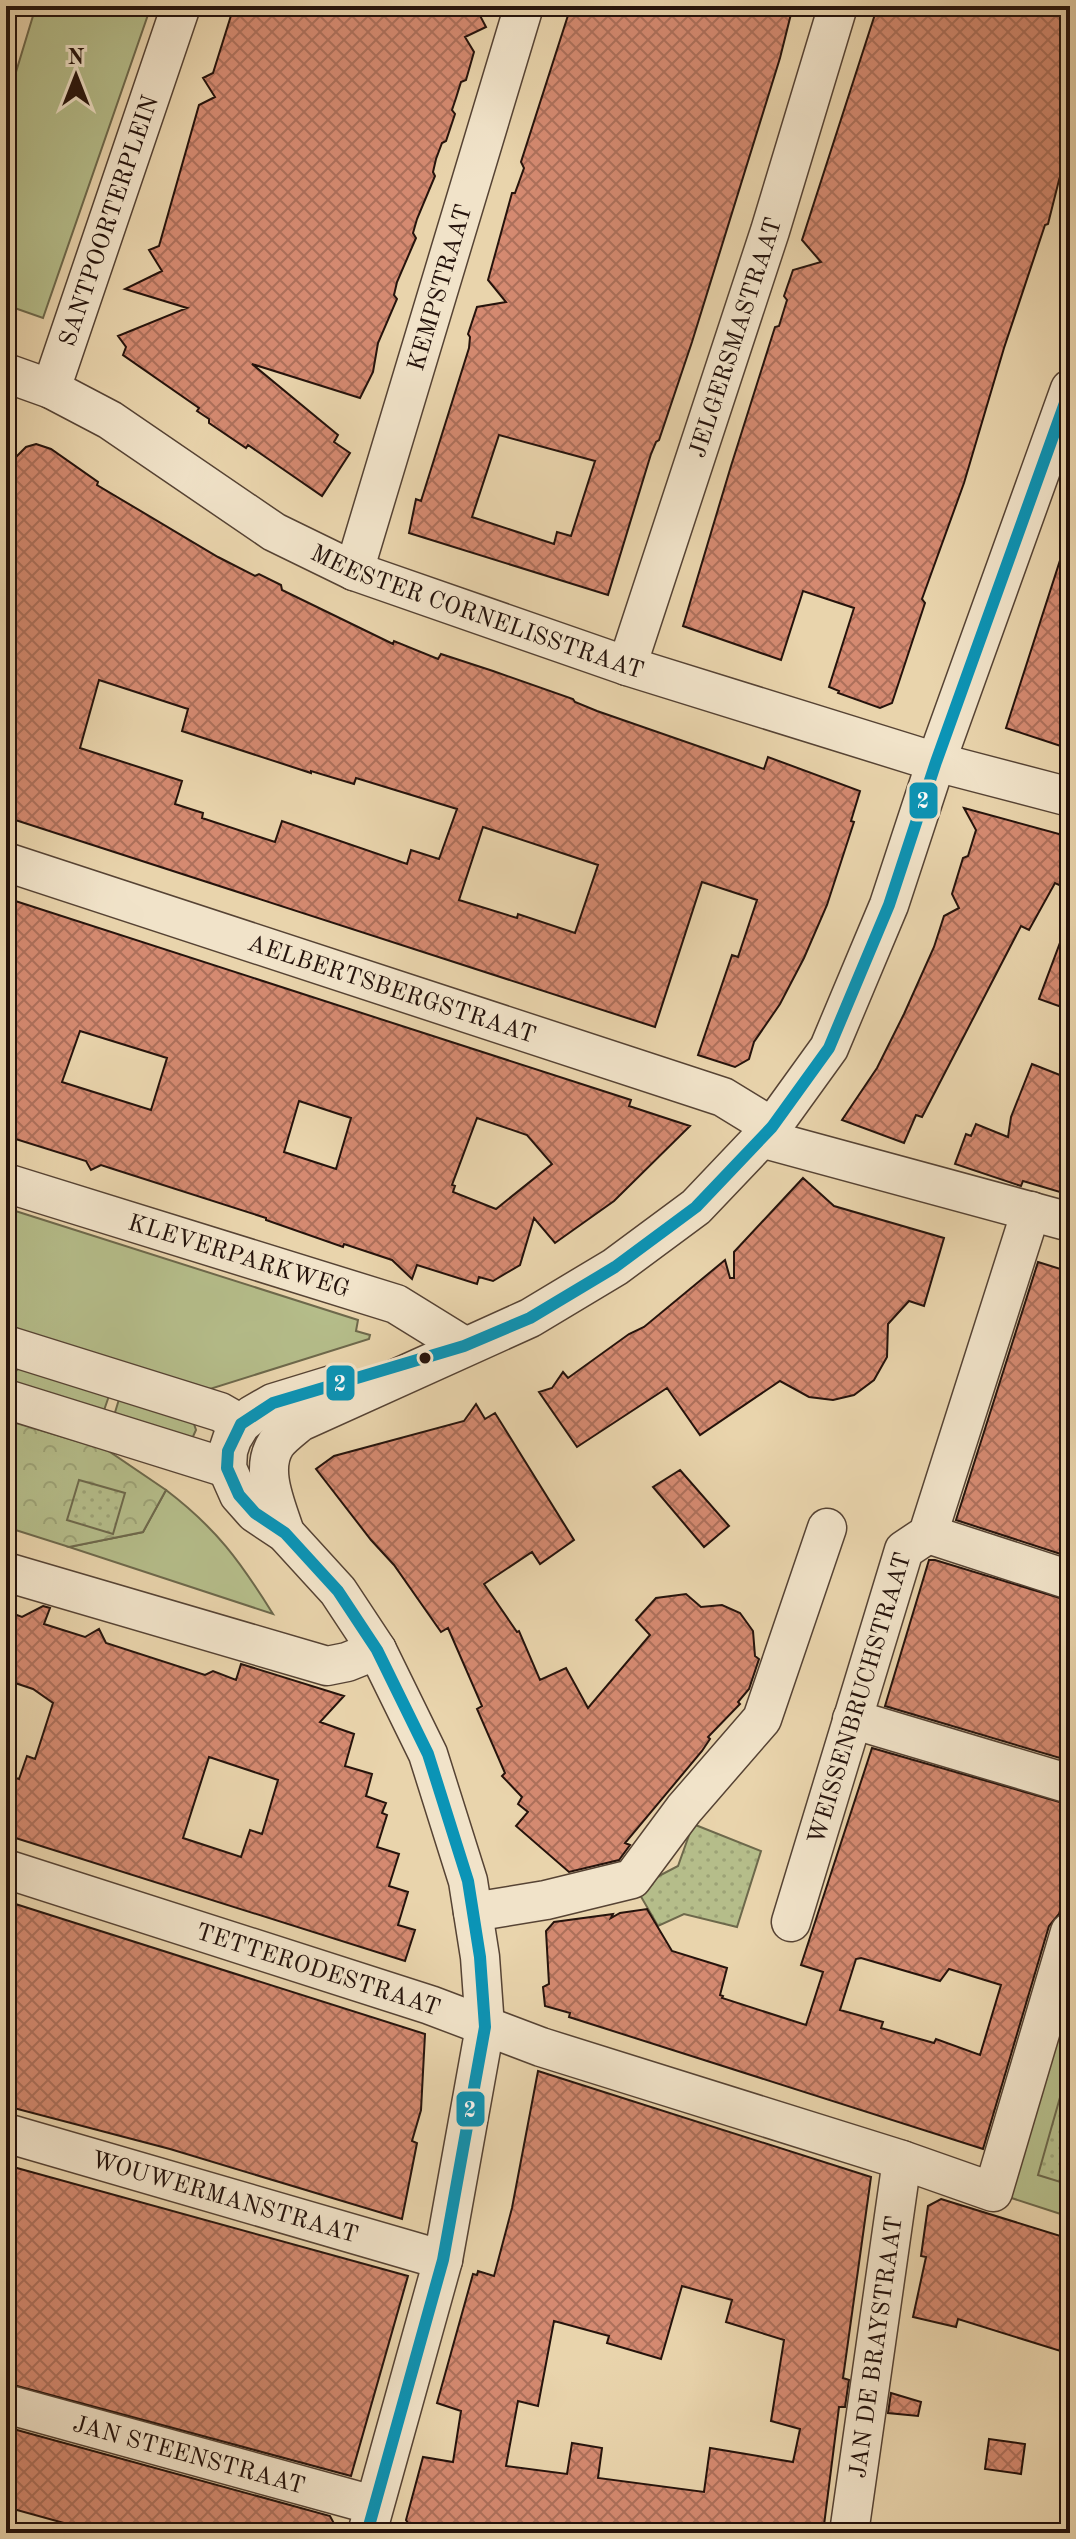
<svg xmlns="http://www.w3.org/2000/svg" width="1076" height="2539" font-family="'Old Standard TT',serif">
  <defs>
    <pattern id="forest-crowns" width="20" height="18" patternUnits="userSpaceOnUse" patternTransform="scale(2)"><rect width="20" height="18" fill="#b5bd8a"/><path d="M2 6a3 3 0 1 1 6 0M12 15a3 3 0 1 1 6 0" fill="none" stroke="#9ca276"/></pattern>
    <pattern id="park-dots" width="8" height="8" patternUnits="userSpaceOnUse" patternTransform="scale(2)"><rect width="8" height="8" fill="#b5bd8a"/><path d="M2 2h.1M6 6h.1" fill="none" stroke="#9ca276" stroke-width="1.8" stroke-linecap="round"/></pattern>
    <pattern id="building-cross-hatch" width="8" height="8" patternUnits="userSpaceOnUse" patternTransform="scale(2)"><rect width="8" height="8" fill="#d58a71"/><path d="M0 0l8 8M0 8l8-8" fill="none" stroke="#ad705b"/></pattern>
  </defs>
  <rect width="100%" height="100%" fill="#e9d4ac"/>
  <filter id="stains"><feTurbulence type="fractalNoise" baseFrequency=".0025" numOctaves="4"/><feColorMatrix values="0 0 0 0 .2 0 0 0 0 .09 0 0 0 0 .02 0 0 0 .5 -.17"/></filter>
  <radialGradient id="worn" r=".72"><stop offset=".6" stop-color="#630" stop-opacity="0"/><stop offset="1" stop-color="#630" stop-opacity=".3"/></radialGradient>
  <path fill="#b5bd8a" stroke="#6d684b" stroke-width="2" d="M36 6H151L43 318 6 305V105Z
    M6 1208 358 1320 356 1331 370 1335 369 1339 210 1389 6 1327Z
    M20 1366 110 1393 102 1416 15 1386 13 1375Z
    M120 1396 193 1421 196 1430 191 1441 113 1419Z
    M166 1490C216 1528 240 1561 273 1614L69 1547 143 1532Z
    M1046 2009 1070 2014V2217L993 2192Z"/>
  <path fill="url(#forest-crowns)" stroke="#6d684b" stroke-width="2" d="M6 1420 107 1450 166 1490 143 1532 69 1547 6 1527Z"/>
  <path fill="url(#park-dots)" stroke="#6d684b" stroke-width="2" d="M79 1480 125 1493 113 1534 67 1520Z
    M693 1824 761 1851 737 1927 684 1914 658 1926 636 1888 678 1866Z
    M1070 2062V2185L1038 2175Z"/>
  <path fill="url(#building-cross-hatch)" stroke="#25130c" stroke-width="2" fill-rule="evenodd" d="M234 6H388L422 15 425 6H475L486 27 465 37 474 52 466 80 461 82 456 98 452 110 455 114 446 141 442 143 436 159 433 172 435 176 417 219 413 233 416 238 397 282 394 295 397 299 378 343 373 372 360 398 252 364 338 435 334 442 350 453 322 496 248 445 246 448 209 423V419L197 411 199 408 123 355 126 347 118 336 187 308 125 289 162 271 149 250 159 246 199 105 215 97 203 78 213 73Z
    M571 6H793L780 58 692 342 659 440 656 442 651 454 608 595 409 533 416 499 421 501 469 348 470 337 468 334 477 307 506 302 488 280 512 193H515L524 168 521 162ZM499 435 595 461 571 536 557 532 554 544 472 517Z
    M881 6H1070V161L1065 163 1059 180 1048 224 1045 225 1004 348 964 483 922 599 925 603 892 703 880 708 838 693 839 691 829 687 854 608 803 591 781 660 683 626 731 466 775 327 779 326 787 300 784 296 793 270 821 262 802 240 877 8 880 9Z
    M36 444 51 449 98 482 97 485 218 557 255 576 259 574 281 585 282 590 393 644 394 641 438 659 441 654 493 671 573 699 575 702 597 711 764 769 768 757 860 791 851 821 854 822 827 905 804 958 780 1004 754 1042 749 1059 735 1067 698 1055 732 955 738 957 757 900 702 882 655 1027 6 817V485L14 459 26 447ZM99 680 188 709 182 731 311 773V771L354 784 356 778 457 809 439 859 411 850 407 864 282 821 275 842 202 818 203 813 175 804 182 781 80 748ZM483 827 598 865 575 933 518 914 517 918 459 900Z
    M1064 548 1070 549V749L1006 728Z
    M964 808 1070 837V890L1055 883 1029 930 1021 926 922 1117 916 1115 904 1143 842 1120 877 1068 904 1014 934 947 944 916 959 908 952 894 963 858 968 856 976 830Z
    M6 898 631 1100 629 1106 690 1126 614 1201 555 1243 534 1218 520 1265 493 1281 479 1277 477 1284 417 1265 412 1279 392 1260 344 1244 343 1247 266 1220V1218L110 1168 101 1165 91 1170 86 1161 6 1136ZM80 1031 167 1058 151 1110 62 1082ZM299 1101 351 1118 336 1169 284 1152ZM477 1118 527 1135 552 1164 496 1209 453 1192 455 1186 452 1185Z
    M1067 924H1070V1010L1039 999Z
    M1032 1064 1070 1079V1195L1023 1181 1021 1186 955 1164 966 1134 971 1136 976 1124 1008 1137 1011 1117Z
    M803 1178 834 1206 944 1238 924 1306 909 1301 888 1324 887 1357 874 1380 854 1395 833 1400 809 1397 780 1381 700 1435 667 1388 577 1447 539 1392 552 1388 563 1372 568 1378 629 1334 644 1327 725 1260 730 1278H734V1252Z
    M1038 1262 1070 1272V1557L956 1520Z
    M476 1404 485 1419 495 1413 574 1540 540 1564 532 1552 484 1584 517 1632 519 1631 540 1680 566 1668 588 1708 650 1635 636 1620 656 1598 686 1594 701 1607 722 1605 740 1613 753 1631 755 1656 759 1659 749 1689 738 1702 740 1704 708 1737 710 1739 702 1751 625 1843 630 1845 619 1860 569 1872 516 1826 528 1812 518 1804 522 1797 502 1776 505 1773 477 1709 482 1706 448 1628 441 1632 394 1565 371 1540 316 1469 334 1456 464 1421Z
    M680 1470 729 1526 704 1547 653 1487Z
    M929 1560H935L1070 1601V1761L885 1706Z
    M43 1606 50 1608 44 1624 85 1637 99 1629 106 1643 205 1675 213 1671 236 1680 241 1664 344 1696 320 1722 354 1734 345 1766 372 1774 366 1796 386 1803 382 1813 387 1815 377 1847 399 1854 389 1886 408 1892 398 1925 415 1930 405 1961 6 1835V1775L19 1779 27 1756 35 1759 53 1703 33 1689 6 1680V1611L22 1617ZM209 1757 278 1780 262 1834 250 1830 241 1857 183 1838Z
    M872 1748 1070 1805V1878L1059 1914 1049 1926 983 2149 569 2017 570 2013 545 2006 543 1987 549 1984 546 1931 554 1922 613 1914 611 1918 620 1913 647 1909 672 1951 727 1968 720 1995 723 1996 722 1998 806 2025 823 1972 801 1965ZM861 1958 940 1981 949 1969 1001 1985 980 2055 936 2039 934 2043 881 2028 883 2022 840 2010 856 1959Z
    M6 1901 425 2034 421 2110 412 2141 417 2143 402 2219 170 2149 6 2106Z
    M538 2071 871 2177 843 2378 849 2380 845 2407H839L823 2533H415L406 2520 423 2457 453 2462 461 2411 437 2403 473 2274 477 2275 478 2271 494 2276 512 2208ZM682 2286 732 2300 726 2322 784 2340 771 2421 800 2429 793 2462 710 2448 704 2492 598 2478 602 2448 572 2443 567 2474 506 2466 518 2401 538 2406 554 2321 609 2336 607 2343 661 2359Z
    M6 2165 408 2276 351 2476 6 2383Z
    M941 2199 1070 2239V2354L958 2319 956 2327 913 2317 926 2257 921 2256 928 2206Z
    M891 2393 921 2402 918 2416 888 2413Z
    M6 2427 330 2516 339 2533H100L6 2507Z
    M989 2439 1025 2444 1021 2474 985 2469Z"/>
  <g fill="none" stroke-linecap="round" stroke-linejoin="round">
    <defs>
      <g id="minor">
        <path id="s1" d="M6 373 51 389 110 420 274 532 354 571 627 666 936 762 1070 797"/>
        <path id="s2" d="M51 389 181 6"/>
        <path id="s3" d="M354 571 524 6"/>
        <path id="s4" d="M627 666 770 231 838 6"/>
        <path id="s5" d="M6 862 723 1097 772 1127"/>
        <path d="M761 1138 1070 1222"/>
        <path id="s6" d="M6 1183 396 1304 464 1346"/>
        <path d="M6 1345 220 1412 241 1424"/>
        <path d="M335 1384 273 1403 252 1415 241 1424 232 1439 228 1451 227 1468 239 1495 255 1513 285 1533 338 1591 377 1650 428 1754 468 1881 480 1957 485 2027 443 2260 367 2533"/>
        <path d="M6 1399 227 1468"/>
        <path d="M285 1533C277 1507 259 1470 276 1444 282 1436 293 1428 300 1422L530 1318 615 1267 696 1207 772 1127 829 1048 889 905 936 762 1070 389"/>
        <path d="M928 1534 1070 1580"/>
        <path d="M6 1572 327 1666 347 1662 377 1650"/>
        <path d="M852 1719 1070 1784"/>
        <path id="s7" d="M6 1869 430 2005 541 2047 902 2160 993 2192 1070 1932"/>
        <path d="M473 1912 546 1900 632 1879 684 1809 762 1719 827 1528"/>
        <path id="s8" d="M791 1922 904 1550 928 1534 1031 1211"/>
        <path id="s9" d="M6 2133 443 2260"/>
        <path id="s10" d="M6 2404 373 2505"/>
        <path id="s11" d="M849 2533 902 2160"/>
      </g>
    </defs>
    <use href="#minor" stroke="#564334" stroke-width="41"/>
    <use href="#minor" stroke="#f1e3c9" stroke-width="38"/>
    <defs>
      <path id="bus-1" d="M367 2533 443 2260 485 2027 480 1957 468 1881 428 1754 377 1650 338 1591 285 1533 255 1513 239 1495 227 1468 228 1451 241 1424 273 1403 464 1346 530 1318 615 1267 696 1207 772 1127 829 1048 889 905 936 762 1070 389"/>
    </defs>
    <use href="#bus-1" stroke="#f1e3c9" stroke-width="18"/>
    <use href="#bus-1" stroke="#0b94b6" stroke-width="12"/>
  </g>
  <circle fill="#25130c" stroke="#f1e3c9" stroke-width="3" cx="425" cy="1358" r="7"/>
  <g text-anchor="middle" stroke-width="8" stroke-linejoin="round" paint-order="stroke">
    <g font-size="24" fill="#25130c" stroke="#f1e3c9">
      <text dy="8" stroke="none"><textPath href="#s2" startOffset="178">SANTPOORTERPLEIN</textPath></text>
      <text dy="8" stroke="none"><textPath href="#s3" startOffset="296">KEMPSTRAAT</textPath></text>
      <text dy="8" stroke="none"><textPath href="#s4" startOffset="346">JELGERSMASTRAAT</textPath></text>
      <text dy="8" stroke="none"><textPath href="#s1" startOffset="532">MEESTER CORNELISSTRAAT</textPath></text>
      <text dy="8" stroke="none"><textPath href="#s5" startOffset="406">AELBERTSBERGSTRAAT</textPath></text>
      <text dy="8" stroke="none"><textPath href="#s6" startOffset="244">KLEVERPARKWEG</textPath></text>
      <text dy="8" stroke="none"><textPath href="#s8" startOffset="234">WEISSENBRUCHSTRAAT</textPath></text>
      <text dy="8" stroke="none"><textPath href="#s7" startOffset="328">TETTERODESTRAAT</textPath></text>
      <text dy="8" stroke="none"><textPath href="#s9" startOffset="228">WOUWERMANSTRAAT</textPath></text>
      <text dy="8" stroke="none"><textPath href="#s11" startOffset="188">JAN DE BRAYSTRAAT</textPath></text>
      <text dy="8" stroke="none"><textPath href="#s10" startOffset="190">JAN STEENSTRAAT</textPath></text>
    </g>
  </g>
  <g stroke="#f1e3c9" stroke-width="3">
    <rect x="908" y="781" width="31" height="39" rx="8" fill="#0b94b6"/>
    <rect x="325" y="1364" width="31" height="38" rx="8" fill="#0b94b6"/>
    <rect x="455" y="2090" width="31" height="38" rx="8" fill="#0b94b6"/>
  </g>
  <g font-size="22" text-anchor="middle" font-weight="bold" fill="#fff">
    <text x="923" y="808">2</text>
    <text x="340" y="1391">2</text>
    <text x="470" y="2117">2</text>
  </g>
  <rect width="1076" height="2539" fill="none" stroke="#e9d4ac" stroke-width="32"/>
  <rect x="8" y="8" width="1060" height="2523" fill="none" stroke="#25130c" stroke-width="4"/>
  <rect x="16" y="16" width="1044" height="2507" fill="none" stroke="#25130c" stroke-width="2"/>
  <g transform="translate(76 76)" stroke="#f1e3c9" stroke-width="6" paint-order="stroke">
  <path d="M0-6L14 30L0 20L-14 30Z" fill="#25130c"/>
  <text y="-12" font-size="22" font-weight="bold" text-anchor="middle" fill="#25130c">N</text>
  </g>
  <rect width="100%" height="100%" filter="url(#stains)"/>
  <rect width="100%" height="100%" fill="url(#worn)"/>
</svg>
